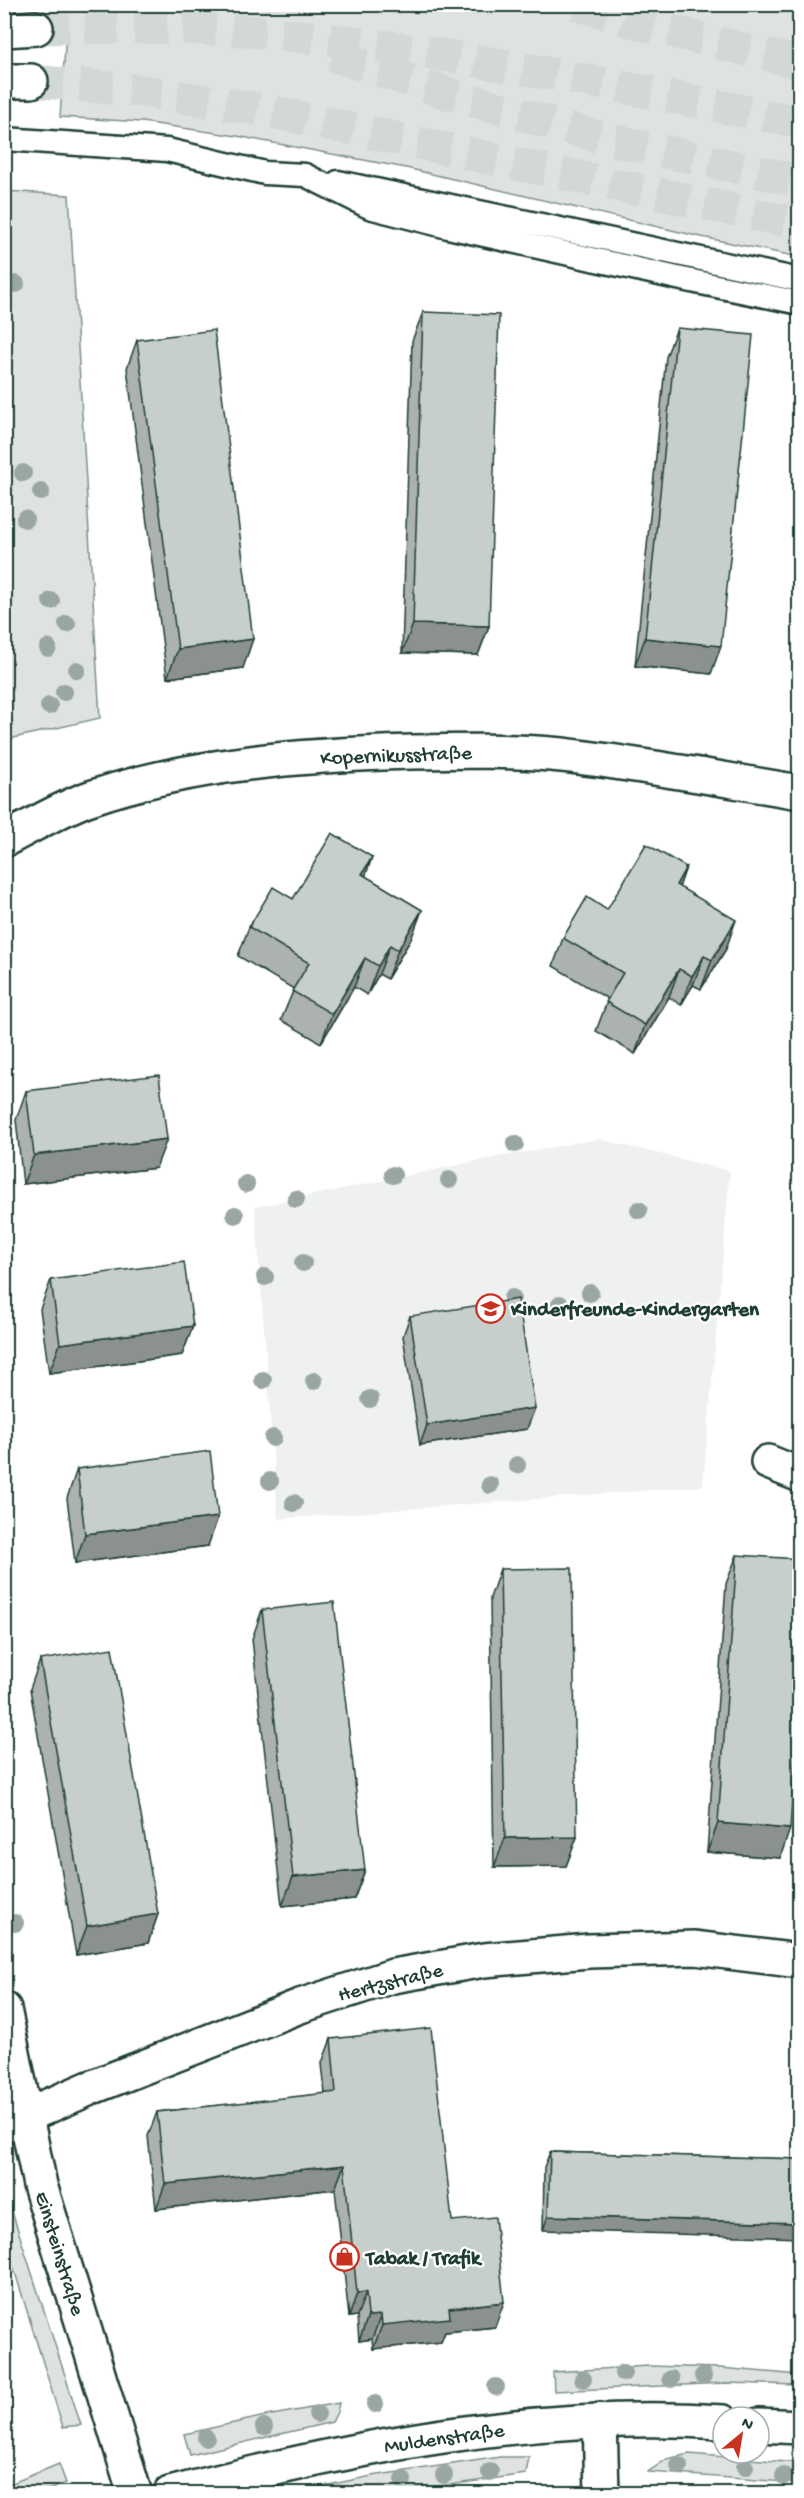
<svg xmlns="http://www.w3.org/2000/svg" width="804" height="2498" font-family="'Gochi Hand',sans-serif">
  <rect width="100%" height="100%" fill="#fff"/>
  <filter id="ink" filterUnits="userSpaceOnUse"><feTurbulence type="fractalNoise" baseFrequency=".0167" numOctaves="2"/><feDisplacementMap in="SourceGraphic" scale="12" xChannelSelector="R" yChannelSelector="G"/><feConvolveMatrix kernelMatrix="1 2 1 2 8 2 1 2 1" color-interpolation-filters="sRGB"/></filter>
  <g filter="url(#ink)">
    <path fill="#eef1f0" d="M598 1139 730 1171 703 1486 278 1519 255 1207 492 1158Z"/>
    <path fill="#dee3e2" stroke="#7e908b" stroke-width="1.5" d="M68 5H799V257L697 236 406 168 237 136 142 122 60 117Z
      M4 191 69 195 100 718 5 740Z
      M5 2190 81 2425 63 2427 5 2240Z
      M648 2366 720 2368 799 2375V2385L726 2383 554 2391 553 2372Z
      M339 2403 337 2412 332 2422 190 2455 184 2434 261 2417Z
      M689 2454 799 2463V2483L648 2472 667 2459Z
      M500 2457H529L526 2474 393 2493H289L372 2476Z
      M59 2464 66 2483 41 2493H5V2486Z"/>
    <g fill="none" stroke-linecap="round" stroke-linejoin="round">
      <path stroke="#d2d8d6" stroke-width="33" stroke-dasharray="33 16" stroke-linecap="butt" d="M576 4 641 24 800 63
        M798 4 800 5
        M36 28C110 27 184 26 258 32 440 48 620 87 800 122
        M333 55 450 94 599 137 800 181
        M31 81 143 91 263 110 800 224"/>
      <defs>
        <path id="service" d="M4 139 167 150 265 173 305 175 369 207 448 227 682 279 800 303
          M338 182 800 280"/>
        <path id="minor" d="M4 840C32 826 61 808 90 798 193 763 304 755 412 752 462 751 512 750 562 755 641 764 720 779 800 792
          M768 1462 800 1475
          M4 2009 40 2185 135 2494
          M4 2125 90 2088 300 2006 393 1976 484 1960 589 1951 695 1948 800 1961
          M600 2420 602 2494"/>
        <path id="secondary" d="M759 2425 800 2427
          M170 2494C350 2447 536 2410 723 2422"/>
        <path id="motorway" d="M4 30 36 28
          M4 81H31"/>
      </defs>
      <use href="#service" stroke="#1f3d34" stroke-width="27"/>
      <use href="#minor" stroke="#1f3d34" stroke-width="38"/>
      <use href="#secondary" stroke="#1f3d34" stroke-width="38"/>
      <use href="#motorway" stroke="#1f3d34" stroke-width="38"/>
      <use href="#service" stroke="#fff" stroke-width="22"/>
      <use href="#minor" stroke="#fff" stroke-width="33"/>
      <use href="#secondary" stroke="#fff" stroke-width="33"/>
      <use href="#motorway" stroke="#fff" stroke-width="33"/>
    </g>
    <g fill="#99a6a3">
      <circle cx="16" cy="284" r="9"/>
      <circle cx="23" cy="473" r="9"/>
      <circle cx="41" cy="492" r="9"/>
      <circle cx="25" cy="519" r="9"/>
      <circle cx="51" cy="601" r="9"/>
      <circle cx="67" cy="624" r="9"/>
      <circle cx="48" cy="648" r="9"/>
      <circle cx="77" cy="670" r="9"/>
      <circle cx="64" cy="692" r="9"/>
      <circle cx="49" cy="706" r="9"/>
      <circle cx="515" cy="1144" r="9"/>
      <circle cx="393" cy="1175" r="9"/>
      <circle cx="449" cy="1180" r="9"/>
      <circle cx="246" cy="1184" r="9"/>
      <circle cx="296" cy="1199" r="9"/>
      <circle cx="639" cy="1210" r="9"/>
      <circle cx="235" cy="1215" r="9"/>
      <circle cx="303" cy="1263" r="9"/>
      <circle cx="265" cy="1277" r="9"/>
      <circle cx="590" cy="1293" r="9"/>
      <circle cx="512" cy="1298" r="9"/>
      <circle cx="560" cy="1304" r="9"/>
      <circle cx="263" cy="1380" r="9"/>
      <circle cx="314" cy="1381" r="9"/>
      <circle cx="370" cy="1399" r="9"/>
      <circle cx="273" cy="1438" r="9"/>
      <circle cx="517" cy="1465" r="9"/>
      <circle cx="270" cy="1481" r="9"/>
      <circle cx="490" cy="1485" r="9"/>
      <circle cx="294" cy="1503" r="9"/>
      <circle cx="15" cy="1923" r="9"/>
      <circle cx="623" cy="2373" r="9"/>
      <circle cx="703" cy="2376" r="9"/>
      <circle cx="583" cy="2379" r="9"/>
      <circle cx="671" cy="2379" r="9"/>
      <circle cx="496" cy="2387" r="9"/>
      <circle cx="375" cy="2404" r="9"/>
      <circle cx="317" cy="2414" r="9"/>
      <circle cx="264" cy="2427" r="9"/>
      <circle cx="206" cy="2438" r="9"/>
      <circle cx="679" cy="2466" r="9"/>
      <circle cx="745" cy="2467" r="9"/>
      <circle cx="490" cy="2472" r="9"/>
      <circle cx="444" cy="2475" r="9"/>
      <circle cx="784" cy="2476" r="9"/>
      <circle cx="403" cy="2480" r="9"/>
    </g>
    <path fill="#abb2af" stroke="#1f3d34" stroke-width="1.5" d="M423 312 489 626 478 655 402 653 412 341Z
      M677 328 711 674 635 666 666 357Z
      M137 340 243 668 167 678 127 368Z
      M372 857 365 876 422 910 411 939 387 979 379 974 367 995 354 987 321 1043 281 1020 294 989 238 956 249 927 293 899Z
      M686 867 679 887 726 949 701 989 693 985 681 1005 669 997 635 1054 596 1031 608 999 553 966 563 938 607 910Z
      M26 1091 156 1168 23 1184 16 1120Z
      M51 1280 193 1326 182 1355 49 1373 40 1309Z
      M410 1316 527 1429 420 1445 403 1336Z
      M77 1469 208 1546 75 1563 67 1498Z
      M737 1555 780 1858 707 1852 726 1584Z
      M500 1569 577 1837 566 1866 494 1867 490 1598Z
      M262 1610 365 1870 354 1899 282 1906 252 1639Z
      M40 1660 158 1914 148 1943 76 1955 30 1689Z
      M331 2039 452 2221 495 2327 445 2332 441 2342 373 2349 372 2339 359 2341 357 2316 349 2317 335 2189 156 2209 148 2136 157 2112 325 2094 322 2063Z
      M550 2152 800 2159 543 2230 544 2167Z"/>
    <path fill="#8b918f" stroke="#1f3d34" stroke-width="1.5" d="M413 624 489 626 478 655 402 653Z
      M645 638 721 646 711 674 635 666Z
      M253 639 243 668 167 678 178 649Z
      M372 857 362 886V874Z
      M686 867 676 896V885Z
      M422 910 411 939 387 979 398 950Z
      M736 920 726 949 701 989 712 960Z
      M390 945 379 974 367 995 378 966Z
      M704 956 693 985 681 1005 692 976Z
      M365 958 354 987 321 1043 332 1014Z
      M679 969 669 997 635 1054 645 1025Z
      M167 1139 156 1168 23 1184 34 1155Z
      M193 1326 182 1355 49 1373 60 1344Z
      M535 1408 527 1429 420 1445 427 1425Z
      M218 1517 208 1546 75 1563 85 1534Z
      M718 1823 790 1829 780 1858 707 1852Z
      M577 1837 566 1866 494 1867 505 1838Z
      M365 1870 354 1899 282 1906 293 1877Z
      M158 1914 148 1943 76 1955 87 1926Z
      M344 2165 335 2189 156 2209 165 2184Z
      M548 2216 800 2223V2238L543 2230Z
      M366 2292 357 2316 349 2317 357 2293Z
      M504 2302 495 2327 445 2332 441 2342 373 2349 382 2325 449 2308Z
      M381 2315 372 2339 359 2341 368 2316Z"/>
    <path fill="#c7cfcc" stroke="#1f3d34" stroke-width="1.5" d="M423 312 499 315 489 626 413 624Z
      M677 328 753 335 721 646 645 638Z
      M214 330 253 639 178 649 137 340Z
      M332 833 372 857 362 874 422 910 398 950 390 945 378 966 365 958 332 1014 292 991 309 963 249 927 273 887 293 899Z
      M646 844 686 867 676 885 736 920 712 960 704 956 692 976 679 969 645 1025 606 1002 623 973 563 938 587 897 607 910Z
      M159 1075 167 1139 34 1155 26 1091Z
      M184 1262 193 1326 60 1344 51 1280Z
      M518 1299 535 1408 427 1425 410 1316Z
      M210 1451 218 1517 85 1534 77 1469Z
      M737 1555 800 1559V1692L790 1829 718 1823Z
      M572 1568 577 1837 505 1838 500 1569Z
      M334 1602 365 1870 293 1877 262 1610Z
      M112 1648 158 1914 87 1926 40 1660Z
      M431 2028 452 2221 495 2217 504 2302 449 2308 450 2318 382 2325 381 2315 368 2316 366 2292 357 2293 344 2165 165 2184 157 2112 336 2092 331 2039Z
      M550 2152 800 2159V2223L548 2216Z"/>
  </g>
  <defs>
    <symbol id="school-ring" viewBox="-11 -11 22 22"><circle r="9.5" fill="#fff" stroke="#c8321e" stroke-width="1.5"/><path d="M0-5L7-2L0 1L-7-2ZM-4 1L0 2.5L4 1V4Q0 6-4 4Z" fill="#c8321e"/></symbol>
    <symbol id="shop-ring" viewBox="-11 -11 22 22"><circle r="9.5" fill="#fff" stroke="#c8321e" stroke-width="1.5"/><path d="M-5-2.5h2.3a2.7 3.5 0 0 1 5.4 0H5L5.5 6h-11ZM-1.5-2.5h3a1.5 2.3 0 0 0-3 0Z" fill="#c8321e"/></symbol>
  </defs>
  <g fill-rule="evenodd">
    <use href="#school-ring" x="474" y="1292" width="33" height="33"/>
    <use href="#shop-ring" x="328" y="2240" width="33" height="33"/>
  </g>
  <g text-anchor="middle" stroke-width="4.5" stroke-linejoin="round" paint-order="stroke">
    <g font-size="21" fill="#1f3d34" stroke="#fff">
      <text transform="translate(396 754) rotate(-2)" y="7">Kopernikusstraße</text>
      <text transform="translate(390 1981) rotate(-14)" y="7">Hertzstraße</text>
      <text transform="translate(61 2253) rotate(73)" y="7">Einsteinstraße</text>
      <text transform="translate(444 2437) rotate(-8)" y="7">Muldenstraße</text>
    </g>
    <g font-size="21" font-weight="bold" fill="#1f3d34" stroke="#fff" text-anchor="start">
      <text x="511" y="1315">Kinderfreunde-Kindergarten</text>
      <text x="366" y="2264">Tabak / Trafik</text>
    </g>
  </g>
  <rect width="804" height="2498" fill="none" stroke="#fff" stroke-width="24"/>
  <rect x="12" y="12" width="780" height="2474" fill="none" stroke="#1f3d34" stroke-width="2" filter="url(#ink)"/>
  <g transform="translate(741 2435) rotate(30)"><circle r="28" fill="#ffffff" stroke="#a5b1ae" stroke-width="1.5"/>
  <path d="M0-4.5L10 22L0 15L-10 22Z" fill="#c8321e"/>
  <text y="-9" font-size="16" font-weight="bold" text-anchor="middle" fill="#1f3d34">N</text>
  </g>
</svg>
